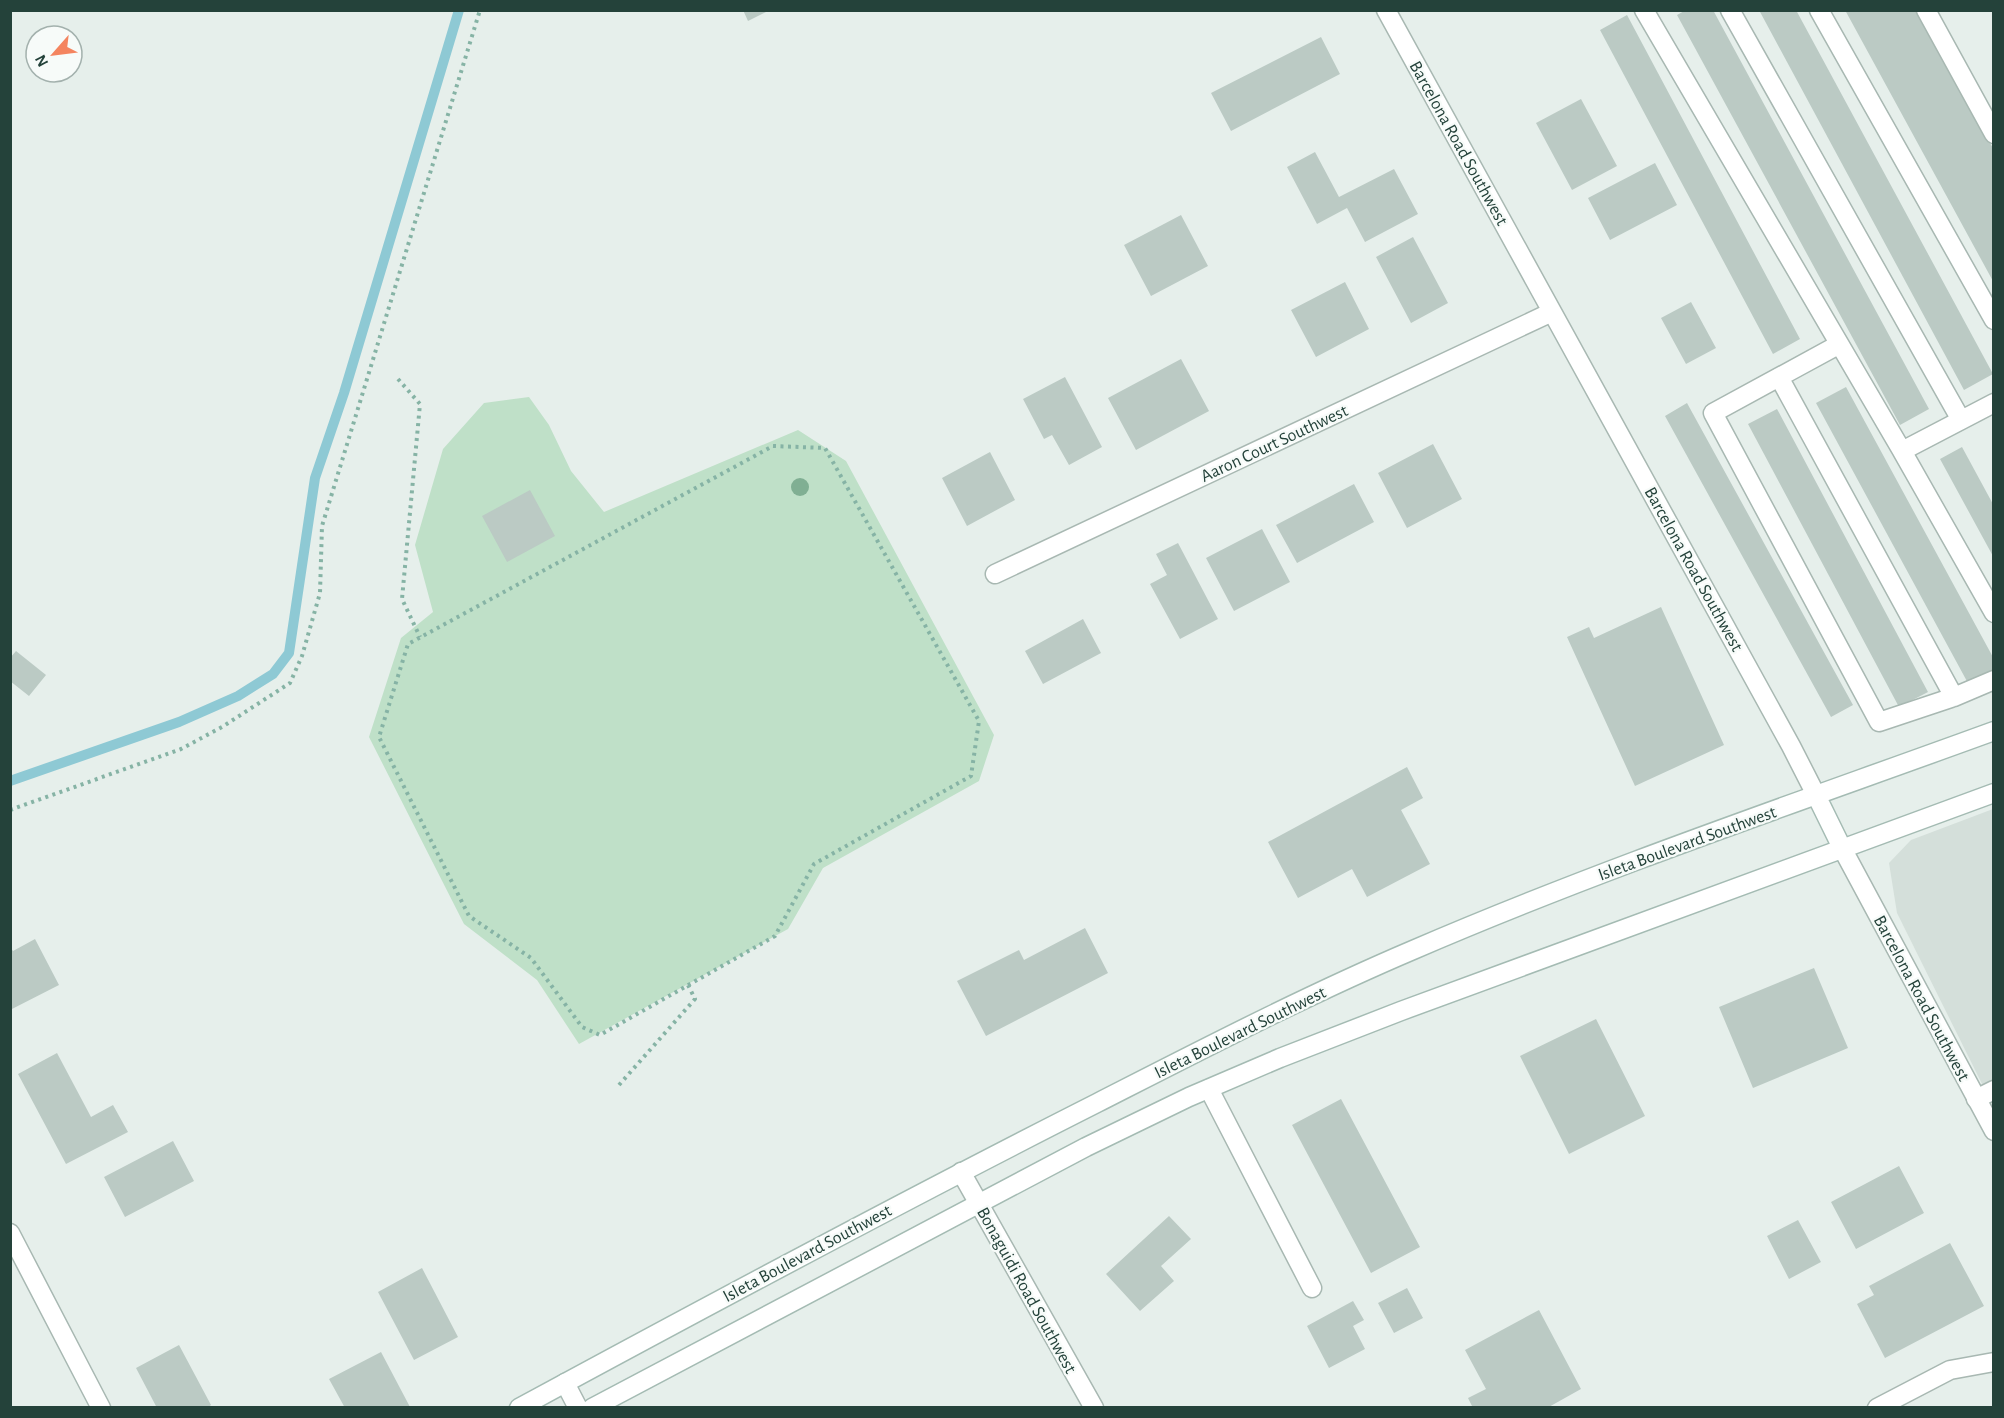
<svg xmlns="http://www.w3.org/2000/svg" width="2004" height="1418" font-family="'Alegreya Sans',sans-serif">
  <rect width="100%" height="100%" fill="#e6efeb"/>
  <path fill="#d4dfda" d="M1993 809V1106L1897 913 1889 863 1911 840Z"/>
  <path fill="#bfe0c8" d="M529 397 549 425 571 471 604 512 798 430 846 461 994 735 979 781 823 868 788 929 579 1044 537 980 464 924 369 737 401 638 433 612 415 545 443 449 484 403Z"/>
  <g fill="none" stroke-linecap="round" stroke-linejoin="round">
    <path stroke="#8ec9d4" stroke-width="10" d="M10 781 179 722 238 696 273 674 289 653 315 478 344 393 459 10"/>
  </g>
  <path fill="#bbcac4" d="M743 10H770L748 21Z
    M1686 10H1713L1929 409 1900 425 1677 15Z
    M1759 10H1796L1993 374 1964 390Z
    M1845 10H1916L1994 150V283Z
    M1627 15 1800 339 1773 354 1600 30Z
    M1321 37 1340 74 1231 131 1211 93Z
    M1581 99 1617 166 1572 190 1536 123Z
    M1315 152 1339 197 1394 169 1418 214 1365 242 1347 208 1317 224 1287 167Z
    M1655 163 1677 205 1610 240 1588 198Z
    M1181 215 1208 266 1151 296 1124 245Z
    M1413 237 1448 303 1411 323 1376 257Z
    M1345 282 1369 329 1316 357 1291 310Z
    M1691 302 1716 348 1686 364 1661 318Z
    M1181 359 1209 411 1136 450 1108 398Z
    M1065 377 1102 447 1069 465 1052 435 1044 439 1023 399Z
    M1846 387 1994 659V671L1969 685 1816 403Z
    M1687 403 1853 705 1831 717 1665 416Z
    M1777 409 1928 692 1899 707 1748 424Z
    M1433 444 1462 499 1407 528 1378 473Z
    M1962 447 1994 506V558L1940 459Z
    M990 452 1015 500 967 526 942 478Z
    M1354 484 1374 522 1297 563 1276 525Z
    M530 490 555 536 507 562 482 516Z
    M1262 529 1290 582 1234 611 1206 558Z
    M1178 543 1218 619 1180 639 1150 584 1167 575 1156 554Z
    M1661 607 1724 745 1635 786 1567 637 1589 627 1594 638Z
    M1083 619 1101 653 1043 684 1025 651Z
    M16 651 46 675 29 696 10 681V658Z
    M1407 767 1423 798 1401 810 1430 864 1367 897 1352 869 1298 898 1268 842Z
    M1085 928 1108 973 986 1036 957 981 1019 950 1024 960Z
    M35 939 59 985 10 1010V947L13 951Z
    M1814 968 1848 1048 1753 1088 1719 1007Z
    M1596 1019 1645 1116 1569 1154 1520 1056Z
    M57 1053 91 1117 113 1105 128 1132 66 1164 18 1074Z
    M1341 1099 1420 1247 1371 1273 1292 1125Z
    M173 1141 194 1181 125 1217 104 1177Z
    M1899 1166 1924 1213 1856 1249 1831 1202Z
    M1169 1216 1191 1239 1161 1266 1174 1281 1140 1311 1106 1274Z
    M1798 1220 1821 1262 1789 1279 1767 1236Z
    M1950 1243 1984 1306 1885 1358 1857 1304 1874 1295 1869 1286Z
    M422 1268 458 1337 414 1360 378 1292Z
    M1407 1288 1423 1318 1394 1333 1378 1303Z
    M1353 1301 1364 1320 1353 1326 1365 1349 1329 1368 1307 1326Z
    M1539 1310 1581 1389 1547 1408H1473L1468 1398 1486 1389 1465 1350Z
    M179 1345 211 1405 207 1408H157L136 1368Z
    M381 1352 410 1407 345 1408 329 1379Z"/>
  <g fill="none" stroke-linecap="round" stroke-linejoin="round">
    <defs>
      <path id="service" d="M1644 10 1902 451 1994 403
        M1730 10 1961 420
        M1819 10 1994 320
        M1926 10 1994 134
        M1838 345 1713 413 1879 722 1954 697 1994 680
        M1779 377 1954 697
        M1902 451 1994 613
        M1209 1089 1312 1288
        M1976 1099 1994 1090
        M1877 1408 1950 1370 1994 1362"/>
      <path id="minor" d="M1386 10 1791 746 1816 795
        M995 574 1552 312
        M961 1172 1094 1408
        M10 1233 101 1408
        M565 1383 578 1408"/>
      <path id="tertiary" d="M1842 848 1994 1131"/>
      <path id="secondary" d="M1816 795 1842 848
        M519 1408C711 1304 903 1201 1097 1103 1201 1050 1305 996 1413 950 1603 868 1799 802 1994 731
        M592 1408 1086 1147 1189 1097 1280 1058 1401 1011 1994 793"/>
    </defs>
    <use href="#service" stroke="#a8b8b2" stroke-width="21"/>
    <use href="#minor" stroke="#a8b8b2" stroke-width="21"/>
    <use href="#tertiary" stroke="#a8b8b2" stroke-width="21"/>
    <use href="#secondary" stroke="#a4bbb3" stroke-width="21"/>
    <path stroke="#86b3a5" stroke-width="4" stroke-dasharray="3 4.5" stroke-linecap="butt" d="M398 379 420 404 402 599 420 637
      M773 446 825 448 979 721 971 776 814 864 775 936 600 1035 582 1027 531 958 469 916 379 737 408 644Z
      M10 810 181 749 222 727 290 683 302 656 320 593 322 526 480 10
      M619 1085 695 999 688 985"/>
    <use href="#service" stroke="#fff" stroke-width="18"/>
    <use href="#minor" stroke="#fff" stroke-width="18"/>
    <use href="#tertiary" stroke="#fff" stroke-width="18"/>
    <use href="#secondary" stroke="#fff" stroke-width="18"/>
  </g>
  <circle fill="#80af93" cx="800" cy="487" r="9"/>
  <g text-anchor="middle" stroke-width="4.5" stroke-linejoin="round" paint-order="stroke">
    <g font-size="18" fill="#24423a" stroke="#f7fbf9">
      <text transform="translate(1459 143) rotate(61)" y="6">Barcelona Road Southwest</text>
      <text transform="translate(1274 443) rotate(-25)" y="6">Aaron Court Southwest</text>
      <text transform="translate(1694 569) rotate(61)" y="6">Barcelona Road Southwest</text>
      <text transform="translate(1687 843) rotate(-20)" y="6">Isleta Boulevard Southwest</text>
      <text transform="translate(1922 998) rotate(62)" y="6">Barcelona Road Southwest</text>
      <text transform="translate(1240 1032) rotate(-26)" y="6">Isleta Boulevard Southwest</text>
      <text transform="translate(807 1253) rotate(-28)" y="6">Isleta Boulevard Southwest</text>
      <text transform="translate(1027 1290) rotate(61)" y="6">Bonaguidi Road Southwest</text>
    </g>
  </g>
  <rect width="2004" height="1418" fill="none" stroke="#24423a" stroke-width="24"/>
  <g transform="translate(54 54) rotate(242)"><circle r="28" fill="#f7fbf9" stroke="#a3b1ad" stroke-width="1.5"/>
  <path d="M0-4.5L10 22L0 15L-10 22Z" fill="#f4845f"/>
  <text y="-9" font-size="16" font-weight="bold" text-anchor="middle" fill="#24423a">N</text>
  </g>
</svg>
